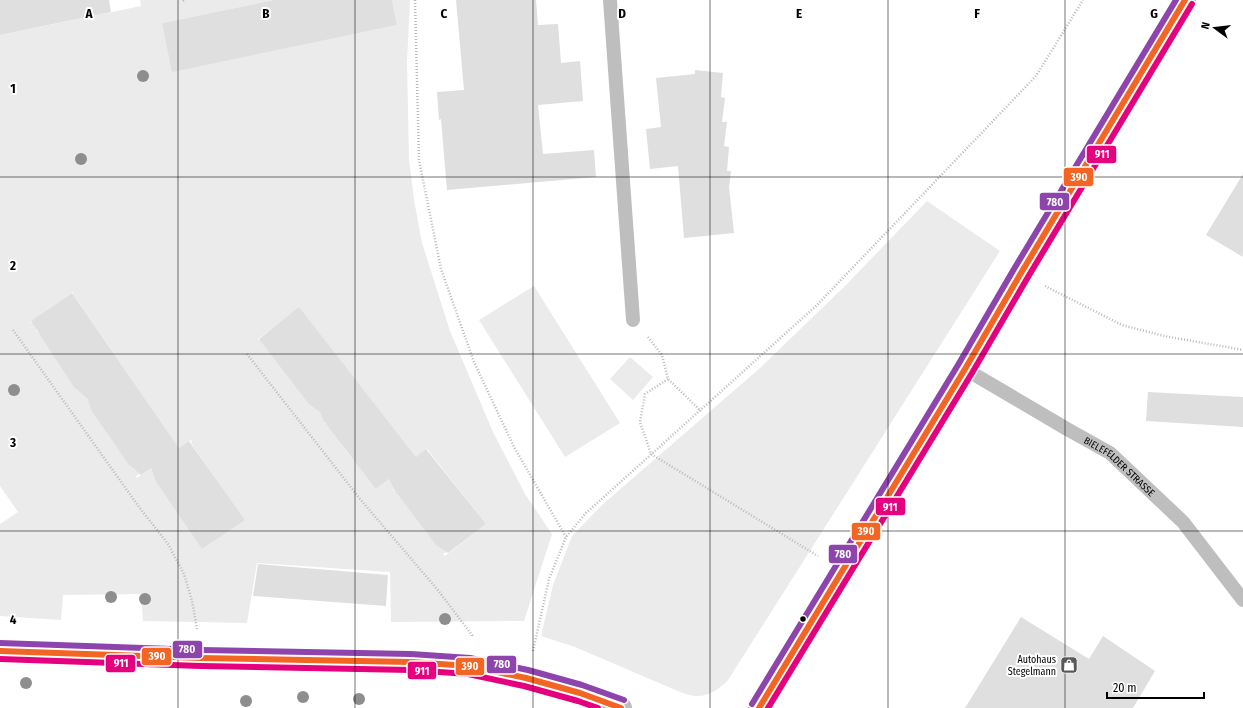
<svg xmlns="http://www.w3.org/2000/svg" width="1243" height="708" font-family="'Fira Sans Condensed',sans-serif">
  <rect width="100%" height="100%" fill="#fff"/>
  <path fill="#ebebeb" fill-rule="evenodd" d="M140 0H274L162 23 322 40 397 25 392 0H410L407 63 409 159 414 200 422 243 450 331 493 432 525 494 552 534 524 621 391 622 390 572 257 563 247 623 143 621 141 594 63 595 61 620 0 616V524L18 512 0 486V35L141 6ZM73 292V294L179 448 191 440 192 442 191 443 243 518 245 519 202 549 201 548 204 545 160 480 155 481 151 468 137 478 136 476 140 474 130 466 132 463 115 445 107 433 95 410H91L87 398 42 331 37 332 34 321 30 323V322ZM300 307V309L416 457 427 449 485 523 486 524 445 556 443 554 447 552 398 490 394 491 389 479 376 489 375 487 378 485 354 455 351 457 342 445 329 423 325 424 320 412 271 349H266L262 338 259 340 258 339Z
    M927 201 1000 251 728 680C720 689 708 697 695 696 690 696 684 693 680 692L575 647 541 636 553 585 572 536 602 505 760 368 845 286Z
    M534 286 620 423 565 457 479 320Z
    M630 357 653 377 633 400 610 379Z"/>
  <path fill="#dfdfdf" d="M0 0H109L111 12 0 35Z
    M274 0H392L397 25 172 72 162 23Z
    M456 0H536L538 25 558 24 561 63 580 61 583 101 538 105 543 154 594 150 596 177 447 190 441 119 439 120 437 92 464 90Z
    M695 70 723 73 721 97 725 98 722 122H727L724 146 729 147 727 171H731L729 187 734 233 684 238 678 166 650 169 646 129 661 127 656 78 695 74Z
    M1243 174V257L1206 235Z
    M72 293 179 448 189 441 245 520 202 549 155 480 151 468 141 475 129 465 91 410 87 398 74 387 31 321Z
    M299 307 416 457 426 449 486 524 448 553 436 545 393 488 389 479 376 489 323 420 320 412 309 404 259 339Z
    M1148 392 1243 397V427L1146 421Z
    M258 564 388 575 386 606 253 596Z
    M1021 617 1089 659 1103 636 1155 671 1133 708H965Z"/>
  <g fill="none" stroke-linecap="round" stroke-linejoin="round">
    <path stroke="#b9b9b9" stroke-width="2.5" stroke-dasharray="1 2" stroke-linecap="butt" d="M415 0 419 160 441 269 474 362 514 447 566 537
      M183 1 184 0
      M1045 286 1122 325 1164 336 1243 350
      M13 330 139 507 168 544 184 574 192 601 197 629
      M648 337 662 355 668 379 701 411
      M247 354 360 499 437 589 472 635V638
      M668 379 645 394 640 422 651 454 818 556
      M533 651 549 579 566 537 586 513 816 306 1036 76 1083 0"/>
    <g stroke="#bebebe" stroke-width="14">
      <path d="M610 0 633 320"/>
      <path id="s1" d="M965 369 1067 429 1110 453 1183 522 1243 600"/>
    </g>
    <path stroke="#bebebe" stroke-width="22" d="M0 651 201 658 411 662 469 666 526 678 580 693 621 708"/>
    <path stroke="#b8b8b8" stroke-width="22" d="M759 708 965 369 1021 273 1185 0"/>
    <defs>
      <path id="bus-1" d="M0 651 201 658 411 662 469 666 526 678 580 693 621 708
        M759 708 965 369 1021 273 1185 0"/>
      <path id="bus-2" d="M0 659 201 666 411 670 468 674 524 686 578 701 598 708
        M768 708 972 373 1028 277 1192 4"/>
      <path id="bus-3" d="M0 643 201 650 411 654 470 658 528 670 582 685 624 700
        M752 704 958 365 1014 269 1176 0"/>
    </defs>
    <use href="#bus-1" stroke="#fff" stroke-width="9"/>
    <use href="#bus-2" stroke="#fff" stroke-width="9"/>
    <use href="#bus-3" stroke="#fff" stroke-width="9"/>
    <use href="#bus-1" stroke="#f26522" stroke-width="6"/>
    <use href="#bus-2" stroke="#e5007d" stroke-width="6"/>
    <use href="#bus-3" stroke="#8e44ad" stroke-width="6"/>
  </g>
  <g fill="#8e8e8e">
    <circle cx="143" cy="76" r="6"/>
    <circle cx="81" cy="159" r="6"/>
    <circle cx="14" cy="390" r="6"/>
    <circle cx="111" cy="597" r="6"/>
    <circle cx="145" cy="599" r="6"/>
    <circle cx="445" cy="619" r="6"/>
    <circle cx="26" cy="683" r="6"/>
    <circle cx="303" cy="697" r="6"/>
    <circle cx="359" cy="699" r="6"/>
    <circle cx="246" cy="701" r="6"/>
  </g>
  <path fill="none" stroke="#000" stroke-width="1" stroke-opacity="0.55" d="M178 0V708M355 0V708M533 0V708M710 0V708M888 0V708M1065 0V708M0 177H1243M0 354H1243M0 531H1243"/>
  <defs>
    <symbol id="shop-square" viewBox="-11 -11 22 22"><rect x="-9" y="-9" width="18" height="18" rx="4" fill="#595959" stroke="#fff"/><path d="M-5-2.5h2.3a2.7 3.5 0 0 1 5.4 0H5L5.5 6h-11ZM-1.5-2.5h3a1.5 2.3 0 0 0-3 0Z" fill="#fff"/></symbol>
  </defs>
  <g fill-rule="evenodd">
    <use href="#shop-square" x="1059" y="655" width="20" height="20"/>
  </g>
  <circle fill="#000" stroke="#fff" stroke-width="1.5" cx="803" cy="619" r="3.5"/>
  <g text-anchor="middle" stroke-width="4" stroke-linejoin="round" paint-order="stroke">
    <g font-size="10" fill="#000" stroke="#fff">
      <text dy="4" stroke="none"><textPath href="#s1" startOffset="183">BIELEFELDER STRASSE</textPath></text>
    </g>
    <g font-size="10" fill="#000" stroke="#fff" text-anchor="end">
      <text x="1056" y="663">Autohaus<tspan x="1056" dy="12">Stegelmann</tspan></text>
    </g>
  </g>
  <g font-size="13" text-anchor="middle" font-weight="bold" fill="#000" stroke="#fff" stroke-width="4" stroke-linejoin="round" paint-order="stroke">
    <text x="89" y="18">A</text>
    <text x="266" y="18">B</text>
    <text x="444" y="18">C</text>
    <text x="622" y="18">D</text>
    <text x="799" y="18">E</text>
    <text x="977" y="18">F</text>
    <text x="1154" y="18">G</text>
    <text x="13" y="93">1</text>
    <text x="13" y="270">2</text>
    <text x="13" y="447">3</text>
    <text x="13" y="624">4</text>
  </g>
  <g stroke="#fff" stroke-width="1.5">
    <rect x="1086" y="145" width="31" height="19" rx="4" fill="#e5007d"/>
    <rect x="1063" y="167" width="31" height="20" rx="4" fill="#f26522"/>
    <rect x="1039" y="192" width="31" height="19" rx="4" fill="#8e44ad"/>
    <rect x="875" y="497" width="31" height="19" rx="4" fill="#e5007d"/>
    <rect x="851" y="522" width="30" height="19" rx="4" fill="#f26522"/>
    <rect x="828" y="544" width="30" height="20" rx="4" fill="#8e44ad"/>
    <rect x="172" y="640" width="31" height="19" rx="4" fill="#8e44ad"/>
    <rect x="141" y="647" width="31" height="19" rx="4" fill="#f26522"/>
    <rect x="105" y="654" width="31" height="19" rx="4" fill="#e5007d"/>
    <rect x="486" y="655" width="31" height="19" rx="4" fill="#8e44ad"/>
    <rect x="455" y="657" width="30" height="19" rx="4" fill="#f26522"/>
    <rect x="407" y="661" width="30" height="19" rx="4" fill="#e5007d"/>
  </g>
  <g font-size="11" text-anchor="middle" font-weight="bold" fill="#fff">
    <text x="1102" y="158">911</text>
    <text x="1079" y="181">390</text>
    <text x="1055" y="206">780</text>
    <text x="890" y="511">911</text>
    <text x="866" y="535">390</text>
    <text x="843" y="558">780</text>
    <text x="187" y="653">780</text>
    <text x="157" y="660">390</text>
    <text x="121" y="667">911</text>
    <text x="502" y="668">780</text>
    <text x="470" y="670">390</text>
    <text x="422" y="675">911</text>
  </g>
  <g transform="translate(1215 28) rotate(285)" stroke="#ffffff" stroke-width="3" paint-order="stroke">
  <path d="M0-3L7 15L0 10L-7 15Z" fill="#000000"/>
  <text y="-6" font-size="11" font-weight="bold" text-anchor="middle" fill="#000000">N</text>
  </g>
  <path d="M1107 692v6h97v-6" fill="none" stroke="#000000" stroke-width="2"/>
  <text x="1113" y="692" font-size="12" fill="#000000" stroke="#ffffff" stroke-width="3" paint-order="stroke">20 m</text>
</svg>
